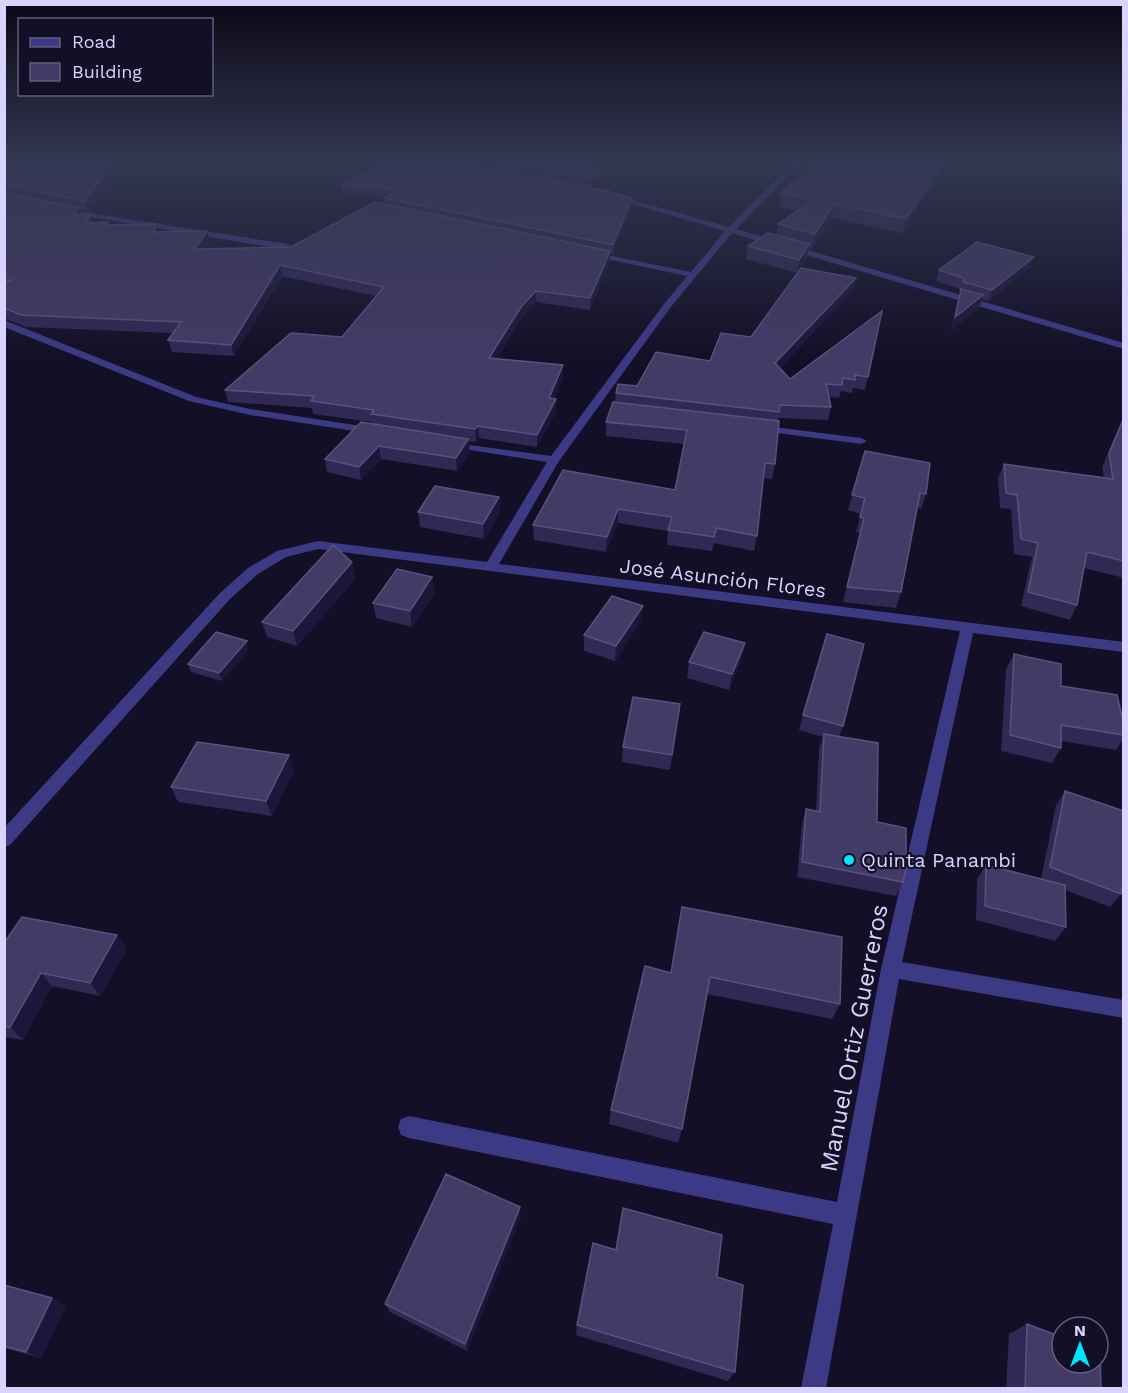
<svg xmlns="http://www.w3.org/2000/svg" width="1128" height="1393" font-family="'Work Sans',sans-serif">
  <rect width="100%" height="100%" fill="#130f26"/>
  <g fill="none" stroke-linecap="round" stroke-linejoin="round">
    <path fill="#3d3a85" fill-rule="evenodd" d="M794 162H802L736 229 1124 343V349L732 233 670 308 559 461 499 564 1124 642V652L973 633 902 962 1124 1000V1018L899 979 826 1388H801L833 1224 409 1138 401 1135 398 1127 401 1119 409 1116 837 1202 881 969 960 631 318 549 286 557 258 574 230 599 10 845 4 847V828L220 593 248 568 277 551 318 541 487 562 547 462 451 447 447 446V442L551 456 664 304 687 276 588 255V251L691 272 725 231 611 198V194L729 227Z
      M57 208 288 244 292 247 288 250 60 212 56 210Z
      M4 320 196 397 250 409 374 428 380 431 374 434 250 415 189 401 4 327Z
      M759 425 861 438 867 441 861 444 755 430 753 428Z"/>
  </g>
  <path fill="#312854" d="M4 162H119L115 168 117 174 88 211 79 209 81 215 94 223 109 225 157 224 159 232 207 231 210 242 206 249 291 247 385 204V198L388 196 343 193 342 185 376 167 364 165 363 162H575L601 176 592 187 632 198V206L613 254 610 253 609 262 590 310 536 302 521 319 497 359 563 365V377L554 399H556V412L537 447 479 438 476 442 469 441 470 452 457 471 381 459 361 480 327 472 325 459 373 424 372 422 313 414 312 408 228 402 225 390 342 337 376 296 282 276 234 356 172 352 168 340 173 333 26 327 4 318Z
    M816 162H946L944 169 903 233 831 218 812 249 808 248 807 257 798 271 854 289 780 368 790 379 882 311 865 390 853 388 852 393 841 391 839 398 829 397 831 407 828 420 778 418 775 464 772 479 763 478 757 536 754 551 714 543 712 551 667 545 668 531 618 523 606 552 534 540 533 525 675 490 684 444 606 436V422L615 402 616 393 710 361 751 337 797 273 746 259 748 246 776 235 778 224 797 211 779 207 781 193Z
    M1030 267 988 301 982 299 979 308 951 331 960 293V289L936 281 939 270Z
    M1124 415V578L1084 568 1077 605 1070 620 1021 606 1032 557 1014 554 1011 509 1000 508 998 478 1004 464 1104 478 1102 467Z
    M865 451 926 494 921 509 917 508 901 592 896 608 843 602 860 533 856 532 861 514 848 510Z
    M499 497 500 513 484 539 420 527 418 512Z
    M356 578 297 646 267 637 262 622Z
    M435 592 412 627 376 618 373 603Z
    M641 621 615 661 584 651V635Z
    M827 634 843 726 839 737 877 822 903 882 896 896 797 877 802 824 806 809 816 811 819 749 823 737 799 730Z
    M249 649 222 681 191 672 188 664Z
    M1014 654 1061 686 1124 725V738L1116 750 1061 741V748L1052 763 1001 751 1006 669Z
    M742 658 729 690 687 678 689 662Z
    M680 704 670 770 622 762 623 747Z
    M294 770 272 816 178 802 171 787Z
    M1065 791 1121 894 1110 907 1065 890 1066 927 1055 941 976 920 977 879 986 865 1041 879 1056 805Z
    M682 907 840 1004 832 1019 707 994 682 1129 678 1143 609 1124 611 1110 671 973Z
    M117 935 127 949 100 996 52 986 23 1040 4 1037V943Z
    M521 1217 467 1351 390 1312 385 1304Z
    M717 1277 735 1372 728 1381 576 1335 577 1325Z
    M4 1285 52 1298 66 1306 41 1358 4 1348Z
    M1027 1324 1101 1389H1006L1009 1334Z"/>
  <path fill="#1d163a" d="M110 162H119L115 168 117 174 88 211 84 201Z
    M944 162H946L944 169 903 233 906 219Z
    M601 168V176L592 187V179Z
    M632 198V206L613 254V245Z
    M834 204 831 218 812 249 815 234Z
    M79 208 82 219 73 215Z
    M91 214 95 225 86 223Z
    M157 224 160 235 153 232Z
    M207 231 210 242 198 260 195 249Z
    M809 244 807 257 797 273 799 260Z
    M610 251 609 262 590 310V298Z
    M1034 257 1030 267 988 301 992 290Z
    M280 265 282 276 234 356 231 345Z
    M856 278 854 289 773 376 775 363Z
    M536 291V302L521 319 490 370 489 358 521 307Z
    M983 295 979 308 951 331 955 317Z
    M563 365V377L550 411 549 398Z
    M556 399V412L537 447V435Z
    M478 426 479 438 476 442 475 429Z
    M468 439 470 452 457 471 456 458Z
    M379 446 381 459 361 480 359 467Z
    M499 497 500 513 484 539 483 524Z
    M618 509V523L606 552 607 537Z
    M352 562 356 578 297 646 293 631Z
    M432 577 435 592 412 627 410 611Z
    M643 606 641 621 615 661 616 646Z
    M247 641 249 649 222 681 219 673Z
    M745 643 742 658 729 690 732 674Z
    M289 755 294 770 272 816 266 801Z
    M117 935 127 949 100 996 90 983Z
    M41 973 52 986 23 1040 10 1027Z
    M520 1207 521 1217 467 1351 465 1344Z
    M52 1298 66 1306 41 1358 26 1352Z"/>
  <path fill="#433a66" stroke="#5a527e" stroke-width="1.5" d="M4 162H110L108 164H114L84 201 4 184Z
    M386 162H449L604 190 632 198 613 245 385 198 401 189 342 185Z
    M490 162H575L601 168 592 179Z
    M816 162H944L906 219 834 204 815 234 778 224 814 200 781 193Z
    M4 193 79 208 73 215 91 214 86 223 108 222 106 225 157 224 153 232 207 231 195 249 291 247 375 202 610 251 590 298 536 291 521 307 489 358 563 365 549 398 556 399 537 435 478 426 475 429 371 414 374 410 311 401 314 396 225 390 291 333 342 337 384 287 280 265 231 345 168 340 181 322 21 315 4 308V284L11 280H4Z
    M768 233 809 244 799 260 748 246Z
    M977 242 1034 257 992 290 963 282V278L939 270Z
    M801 268 856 278 775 363 790 379 882 311 868 377 855 375V380L843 378 842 385 826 384 831 407 780 405 779 412 616 393 618 384 637 386 656 352 710 361 721 333 751 337Z
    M961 289 983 295 955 317Z
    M613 402 779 421 775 464 765 463 757 536 716 528 714 537 668 530 672 517 618 509 607 537 533 525 563 470 675 490 687 430 606 422Z
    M1124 418V561L1087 552 1077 605 1028 592 1038 543 1021 539 1017 495 1006 493 1004 464 1113 479 1109 453Z
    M361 422 468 439 456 458 379 446 359 467 325 459Z
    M865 451 930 463 926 494 920 493 901 592 847 587 864 518 860 517 865 498 852 495Z
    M435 486 499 497 483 524 418 512Z
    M333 545 352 562 293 631 262 622Z
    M397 569 432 577 410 611 373 603Z
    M612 596 643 606 616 646 584 635Z
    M216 632 247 641 219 673 188 664Z
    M704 632 745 643 732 674 689 662Z
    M827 634 864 644 843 726 803 715Z
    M1014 654 1061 664V686L1117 695 1124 725V735L1061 725V748L1010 735Z
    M633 697 680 704 672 755 623 747Z
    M824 734 878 743 877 822 906 828V868L903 882 802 862 806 809 820 812Z
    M197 742 289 755 266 801 171 787Z
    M1065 791 1124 811V876L1121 894 1050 867Z
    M986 865 1065 885 1066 927 985 906Z
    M682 907 842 937 840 1004 710 977 682 1129 611 1110 645 966 671 973Z
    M22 917 117 935 90 983 41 973 10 1027H4V943Z
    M446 1174 520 1207 465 1344 385 1304Z
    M623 1208 722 1235 717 1277 743 1285 735 1372 577 1325 593 1243 616 1250Z
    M4 1285 52 1298 26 1352 4 1346Z
    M1027 1324 1062 1337V1363H1098V1351H1100L1101 1389H1025Z"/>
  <linearGradient id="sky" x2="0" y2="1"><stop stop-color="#0a0815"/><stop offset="0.45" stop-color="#333752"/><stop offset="1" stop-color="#333752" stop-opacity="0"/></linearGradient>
  <rect width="1128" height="357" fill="url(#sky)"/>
  <circle fill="#00e5ff" stroke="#130f26" stroke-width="2" cx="849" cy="860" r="6"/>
  <g text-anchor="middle" stroke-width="4.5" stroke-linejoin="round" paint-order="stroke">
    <g font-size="20" fill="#d9d4ff" stroke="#130f26">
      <text transform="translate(723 578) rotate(7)" y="7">José Asunción Flores</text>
    </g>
    <g font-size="20" fill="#d9d4ff" stroke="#130f26" text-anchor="start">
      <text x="861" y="867">Quinta Panambi</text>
    </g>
    <g font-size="24" fill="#d9d4ff" stroke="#130f26">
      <text transform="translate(854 1038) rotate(-79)" y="8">Manuel Ortiz Guerreros</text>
    </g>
  </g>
  <rect width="1128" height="1393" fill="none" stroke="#d9d4ff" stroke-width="12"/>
  <rect x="18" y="18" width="195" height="78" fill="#130f26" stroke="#625e7d" stroke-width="1.5"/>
  <rect x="30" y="38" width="30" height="9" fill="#3d3a85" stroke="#625e7d" stroke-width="1.5"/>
  <text x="72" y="48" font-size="18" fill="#d9d4ff">Road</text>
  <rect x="30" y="63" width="30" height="18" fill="#433a66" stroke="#625e7d" stroke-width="1.5"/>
  <text x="72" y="78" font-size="18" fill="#d9d4ff">Building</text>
  <g transform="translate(1080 1345)"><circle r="28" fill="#130f26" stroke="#625e7d" stroke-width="1.5"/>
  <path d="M0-4.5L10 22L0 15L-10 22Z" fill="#00e5ff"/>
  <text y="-9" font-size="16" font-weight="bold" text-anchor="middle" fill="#d9d4ff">N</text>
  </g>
</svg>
